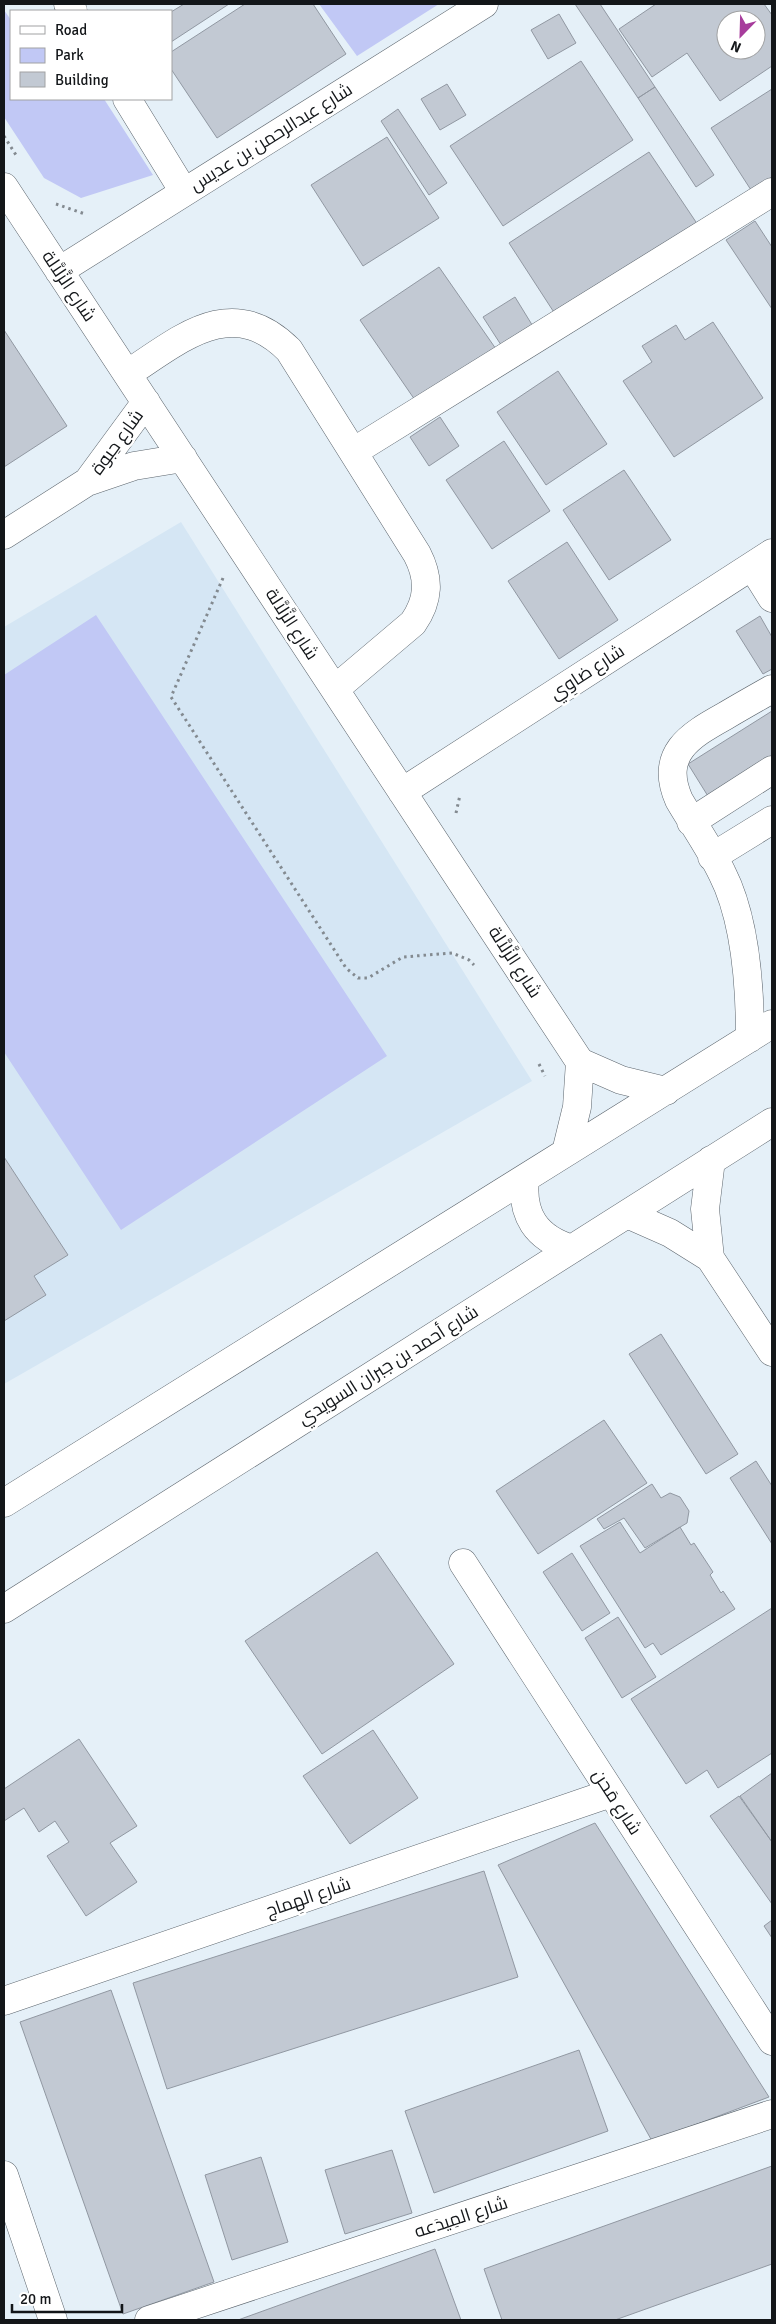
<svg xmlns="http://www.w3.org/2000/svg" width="776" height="2324" font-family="Signika,Cairo,sans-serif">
  <rect width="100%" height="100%" fill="#e5f0f8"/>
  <path fill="#d5e6f4" d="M181 522 532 1081 4 1384V627Z"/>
  <path fill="#c1c8f5" d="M319 4H439L357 56Z
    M4 10 11 20V99H104L153 175 81 198 44 178 4 117Z
    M96 615 387 1056 121 1230 4 1052V675Z"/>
  <path fill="#c2c9d3" stroke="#9198a2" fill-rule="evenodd" d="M184 4H229L171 42V12Z
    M245 4H313L346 54 217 138 171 69V52Z
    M575 4H600L655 87 638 98Z
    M656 4H764L772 15V66L720 101 687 53 652 77 619 29ZM726 20H756V50H726Z
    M559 14 576 43 548 59 531 30Z
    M581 61 633 140 503 226 450 146Z
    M447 84 466 115 440 130 421 99Z
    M655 87 714 175 696 187 638 98Z
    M772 89V177L751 190 711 128Z
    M398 109 447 183 429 195 381 121Z
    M387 137 439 218 363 266 311 185Z
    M649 152 698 225 557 317 509 243Z
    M755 221 772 247V309L726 240Z
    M439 267 496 349 417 403 360 320Z
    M515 297 534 328 503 348 483 317Z
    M713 322 763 398 674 457 623 381 652 362 642 346 676 325 685 340Z
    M4 330 67 426 4 467Z
    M558 371 607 444 546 485 497 412Z
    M440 417 459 446 429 466 410 437Z
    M504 441 550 511 492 549 446 480Z
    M624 470 671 540 609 580 563 510Z
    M567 542 618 620 559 659 508 581Z
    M760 616 772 637V669L763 674 736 631Z
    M772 711V762L711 801 688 764Z
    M4 1157 68 1255 34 1276 46 1295 4 1321Z
    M661 1334 738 1454 706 1474 629 1354Z
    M604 1420 647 1483 538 1554 496 1491Z
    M756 1461 772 1486V1544L730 1478Z
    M652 1484 661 1498 670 1493 680 1497 689 1511 687 1523 645 1548 624 1518 604 1529 597 1519Z
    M620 1522 640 1553 680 1527 691 1545 694 1543 713 1572 710 1575 721 1593 723 1591 735 1609 661 1655 653 1643 645 1648 580 1546Z
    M377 1552 454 1664 322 1754 245 1641Z
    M572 1553 610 1613 582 1631 543 1572Z
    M772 1608V1753L718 1788 707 1770 686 1784 631 1699Z
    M618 1617 656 1677 622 1698 585 1638Z
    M373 1730 418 1798 350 1844 303 1776Z
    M79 1739 137 1826 110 1843 137 1882 86 1916 47 1856 69 1842 55 1821 39 1832 24 1808 4 1821V1789Z
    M772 1773V1842L740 1796Z
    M739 1796 772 1842V1904L710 1816Z
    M595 1823 769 2097 652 2141 498 1865Z
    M484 1871 518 1977 167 2089 133 1983Z
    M772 1920V1938L764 1926Z
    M111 1990 214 2282 123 2314 20 2022Z
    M579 2050 608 2131 434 2193 405 2111Z
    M392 2150 412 2213 345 2234 325 2170Z
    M261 2157 288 2242 232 2260 205 2175Z
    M772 2166V2264L615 2320H502L484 2269Z
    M435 2249 461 2320H238Z"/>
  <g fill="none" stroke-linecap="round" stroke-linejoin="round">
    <defs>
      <path id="minor" d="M68 4 73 11
        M127 99 184 192
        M4 187 580 1062 621 1080 666 1091
        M59 271 484 4
        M127 374C180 340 231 292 289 350L417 554C430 579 429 600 413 623L335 689
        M353 452 772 192
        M88 481 146 402
        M4 535 87 482 134 466 183 458
        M752 566 772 598
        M402 792 772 553
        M691 822 772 770
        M712 857 772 820
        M750 1038C750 987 746 920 722 873 710 848 693 824 679 800 659 754 689 736 725 716 740 707 756 698 772 689
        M566 1152 577 1107 580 1062
        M525 1179C521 1215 536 1238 572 1249
        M627 1214 670 1233 710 1258 772 1352
        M710 1258 705 1209 711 1160
        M4 1503 772 1024
        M463 1563 772 2041
        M4 1609 772 1122
        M4 2001 611 1793
        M4 2175 53 2320
        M149 2320 772 2114"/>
    </defs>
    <use href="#minor" stroke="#5c656d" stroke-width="29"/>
    <path stroke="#838a90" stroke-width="3" stroke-dasharray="2.5 4" stroke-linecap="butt" d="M4 136 16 155
      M56 204 85 214
      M223 578 171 697 346 968 358 978H368L403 957 452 953 469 960 474 965
      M456 813 460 795
      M539 1064 545 1076"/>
    <use href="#minor" stroke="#fff" stroke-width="28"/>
  </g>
  <g text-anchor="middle" stroke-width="5" stroke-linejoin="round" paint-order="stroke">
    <g font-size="18" fill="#131619" stroke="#fff">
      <text transform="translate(271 137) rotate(-32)" y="6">شارع عبدالرحمن بن عديس</text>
      <text transform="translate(69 286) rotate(56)" y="6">شارع الزَّلاَّلة</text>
      <text transform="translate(117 442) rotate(-54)" y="6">شارع حِبوة</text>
      <text transform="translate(292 624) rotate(57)" y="6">شارع الزَّلاَّلة</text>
      <text transform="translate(587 672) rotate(-33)" y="6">شارع ضاوِي</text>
      <text transform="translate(515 962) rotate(57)" y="6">شارع الزَّلاَّلة</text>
      <text transform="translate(388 1365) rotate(-32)" y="6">شارع أحمد بن جبران السويدي</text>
      <text transform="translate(617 1802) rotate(57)" y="6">شارع مَحن</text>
      <text transform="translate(308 1897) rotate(-19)" y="6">شارع الهِماج</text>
      <text transform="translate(461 2217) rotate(-18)" y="6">شارع المِيدَعه</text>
    </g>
  </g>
  <rect width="776" height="2324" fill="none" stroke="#131619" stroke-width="10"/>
  <rect x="10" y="10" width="162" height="90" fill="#ffffff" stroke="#a1a2a3"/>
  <rect x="20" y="26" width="25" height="8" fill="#ffffff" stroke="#a1a2a3"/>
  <text x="55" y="35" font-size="15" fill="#131619">Road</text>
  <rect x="20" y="48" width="25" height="15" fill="#c1c8f5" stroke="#a1a2a3"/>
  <text x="55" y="60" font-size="15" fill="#131619">Park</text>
  <rect x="20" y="72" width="25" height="15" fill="#c2c9d3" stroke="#a1a2a3"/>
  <text x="55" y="85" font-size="15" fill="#131619">Building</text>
  <g transform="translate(741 35) rotate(203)"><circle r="24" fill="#ffffff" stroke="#a1a2a3"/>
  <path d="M0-4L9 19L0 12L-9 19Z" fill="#a73c9c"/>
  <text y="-8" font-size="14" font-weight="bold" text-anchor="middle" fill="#131619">N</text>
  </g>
  <path d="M12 2304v8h110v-8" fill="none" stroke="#131619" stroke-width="2.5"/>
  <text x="20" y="2304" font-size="15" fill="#131619" stroke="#ffffff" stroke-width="4" paint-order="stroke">20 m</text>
</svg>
